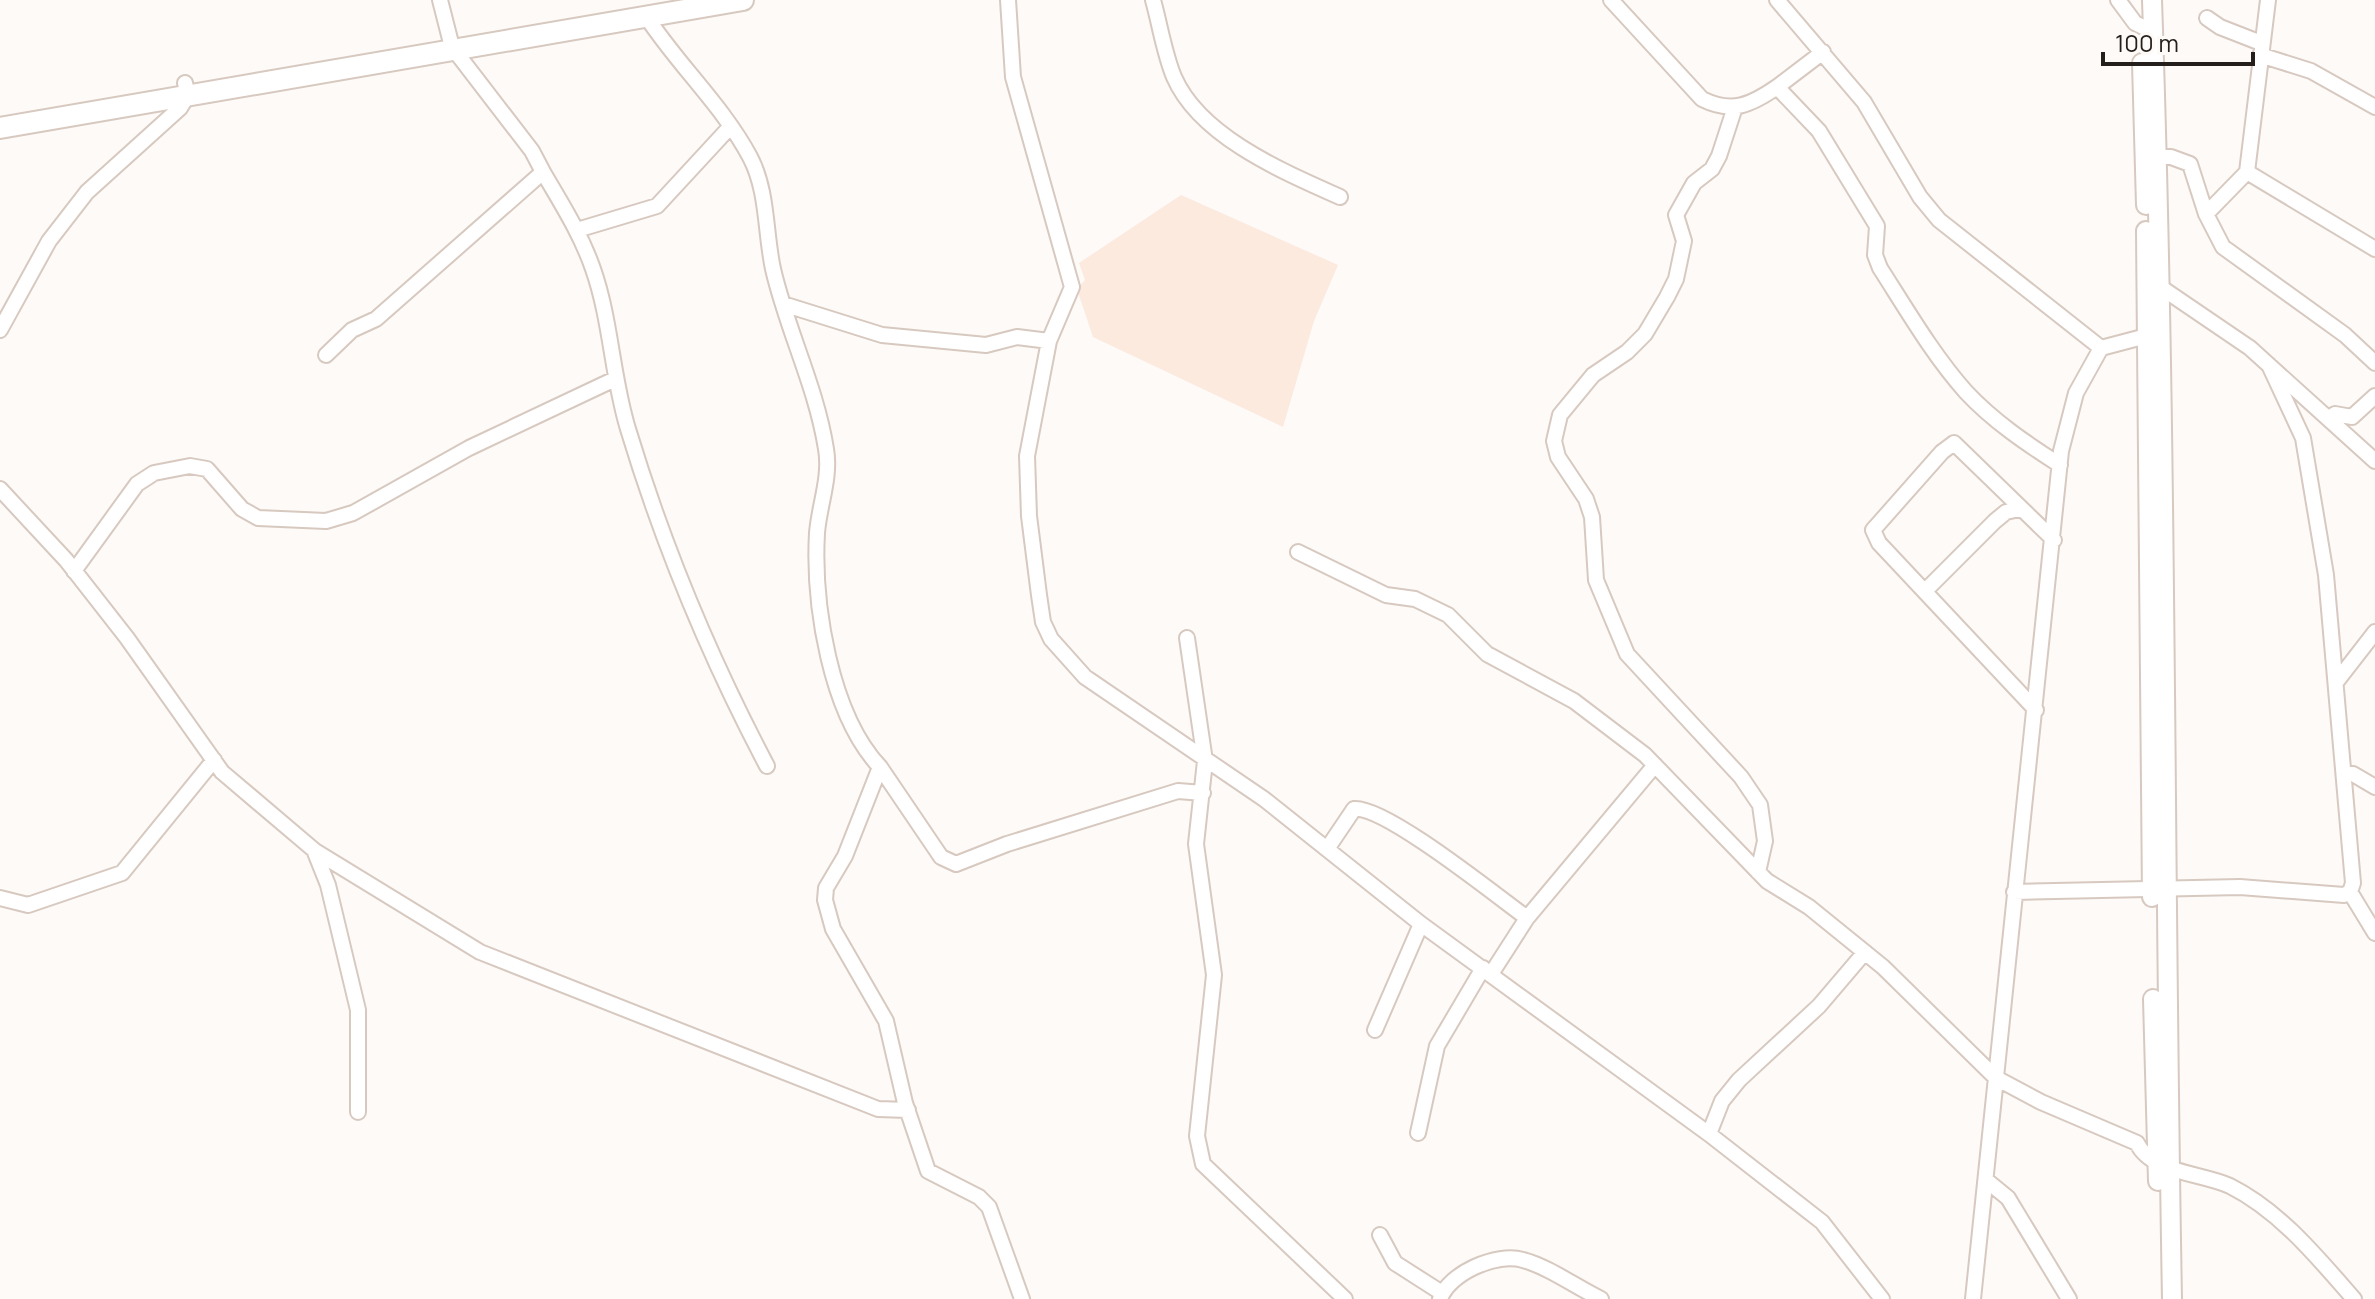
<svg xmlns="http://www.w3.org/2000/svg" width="2375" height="1299" font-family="Manrope,sans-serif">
  <rect width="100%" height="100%" fill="#fdfaf8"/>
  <path fill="#fceade" d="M1181 195 1338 265 1314 321 1283 427 1093 337 1077 289 1085 280 1079 263Z"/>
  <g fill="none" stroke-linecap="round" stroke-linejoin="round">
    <defs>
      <path id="minor" d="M1008 0 1013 77 1072 287 1049 341 1027 456 1029 516 1039 595 1043 622 1051 639 1085 677 1264 799 1421 924 1709 1134 1822 1222 1882 1299
        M1153 0C1160 25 1164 53 1174 77 1200 137 1284 172 1340 197
        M1611 0 1702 99C1732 114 1751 105 1777 87
        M1777 0 1864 102 1920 197 1939 220 2101 348 2154 334
        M2118 0 2135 23 2153 32
        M646 16C677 64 723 106 750 157 768 191 765 232 773 269 787 330 816 386 826 449 831 477 819 506 817 533 813 604 830 714 880 767L845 856 826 888 825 900 833 929 886 1021 905 1103 928 1171 979 1197 989 1207 1022 1299
        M2207 18 2220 27 2261 43
        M1823 52 1777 87 1819 131 1877 226 1875 255 1880 268C1907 310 1933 355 1966 392 1993 421 2027 444 2060 465
        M2260 55 2311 71 2375 107
        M1735 107 1719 156 1712 169 1694 183 1676 215 1684 241 1676 279 1667 297 1645 334 1627 352 1593 375 1560 415 1554 441 1558 457 1586 499 1592 517 1596 580 1627 654 1741 777 1760 805 1765 841 1758 872
        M2149 157H2171L2190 164 2206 214 2223 247 2345 335 2375 363
        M543 172C561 203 581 234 593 269 611 320 612 377 628 429 663 545 711 660 767 766
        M2247 172 2375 249
        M2206 214 2247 172 2268 0
        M577 230 657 206 730 127
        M2153 282 2250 348 2375 461
        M783 304 882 335 986 345 1017 337 1049 341
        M0 330 49 241 87 192 180 108 188 95 185 83
        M326 355 352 330 376 319 543 172 532 151 452 47 440 0
        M2329 418 2335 414 2352 417 2375 396
        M0 489 66 560 127 638 222 772 314 850 328 885 358 1010V1112
        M1298 552 1386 595 1415 599 1448 615 1487 654 1574 701 1645 755 1767 881 1809 907 1883 967 1996 1078 2041 1102 2137 1143C2151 1173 2202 1173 2230 1186 2280 1211 2318 1258 2354 1299
        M74 571 137 484 154 473 190 466 207 469 242 509 258 518 326 521 353 513 469 448 615 379
        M1925 591 1995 521 2006 512 2019 509
        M1187 638 1205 761 1196 844 1214 975 1197 1136 1203 1164 1345 1299
        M2337 681 2375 632
        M2036 710 1879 543 1873 530 1942 452 1954 443 2054 540
        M880 767 941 857 956 864 1007 844 1178 791 1203 793
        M2346 774H2353L2375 787
        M1327 849 1354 809C1384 805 1498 897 1527 918
        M315 851 480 952 878 1109 908 1110
        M2014 892 2240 887 2344 895 2350 892 2353 883 2326 575 2303 438 2269 365
        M2350 892 2375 933
        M0 898 28 905 122 873 214 760
        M1491 974 1527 918 1655 765
        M1375 1030 1421 924
        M1418 1133 1437 1046 1483 968
        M1709 1134 1722 1101 1739 1080 1819 1006 1865 952
        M1986 1180 2008 1198 2069 1299
        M1380 1235 1395 1263 1442 1293
        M1440 1299C1449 1273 1497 1252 1523 1260 1549 1267 1576 1287 1601 1299
        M1973 1299 2061 451 2076 393 2101 348"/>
      <path id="major" d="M2152 0C2167 433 2164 866 2172 1299
        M2142 63 2146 205
        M2146 231 2152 897
        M2153 999 2158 1181"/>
      <path id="highway" d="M0 128 743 0"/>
    </defs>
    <use href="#minor" stroke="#d7c9bf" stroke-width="18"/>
    <use href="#major" stroke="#d7c9bf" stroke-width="22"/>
    <use href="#highway" stroke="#d7c9bf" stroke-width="24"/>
    <use href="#minor" stroke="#fff" stroke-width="14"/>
    <use href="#major" stroke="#fff" stroke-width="18"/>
    <use href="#highway" stroke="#fff" stroke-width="20"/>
  </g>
  <path d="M2103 52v12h150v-12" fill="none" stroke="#241f1b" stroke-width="4"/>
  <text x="2115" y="52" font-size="24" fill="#241f1b" stroke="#fdfaf8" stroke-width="6" paint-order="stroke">100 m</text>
</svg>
